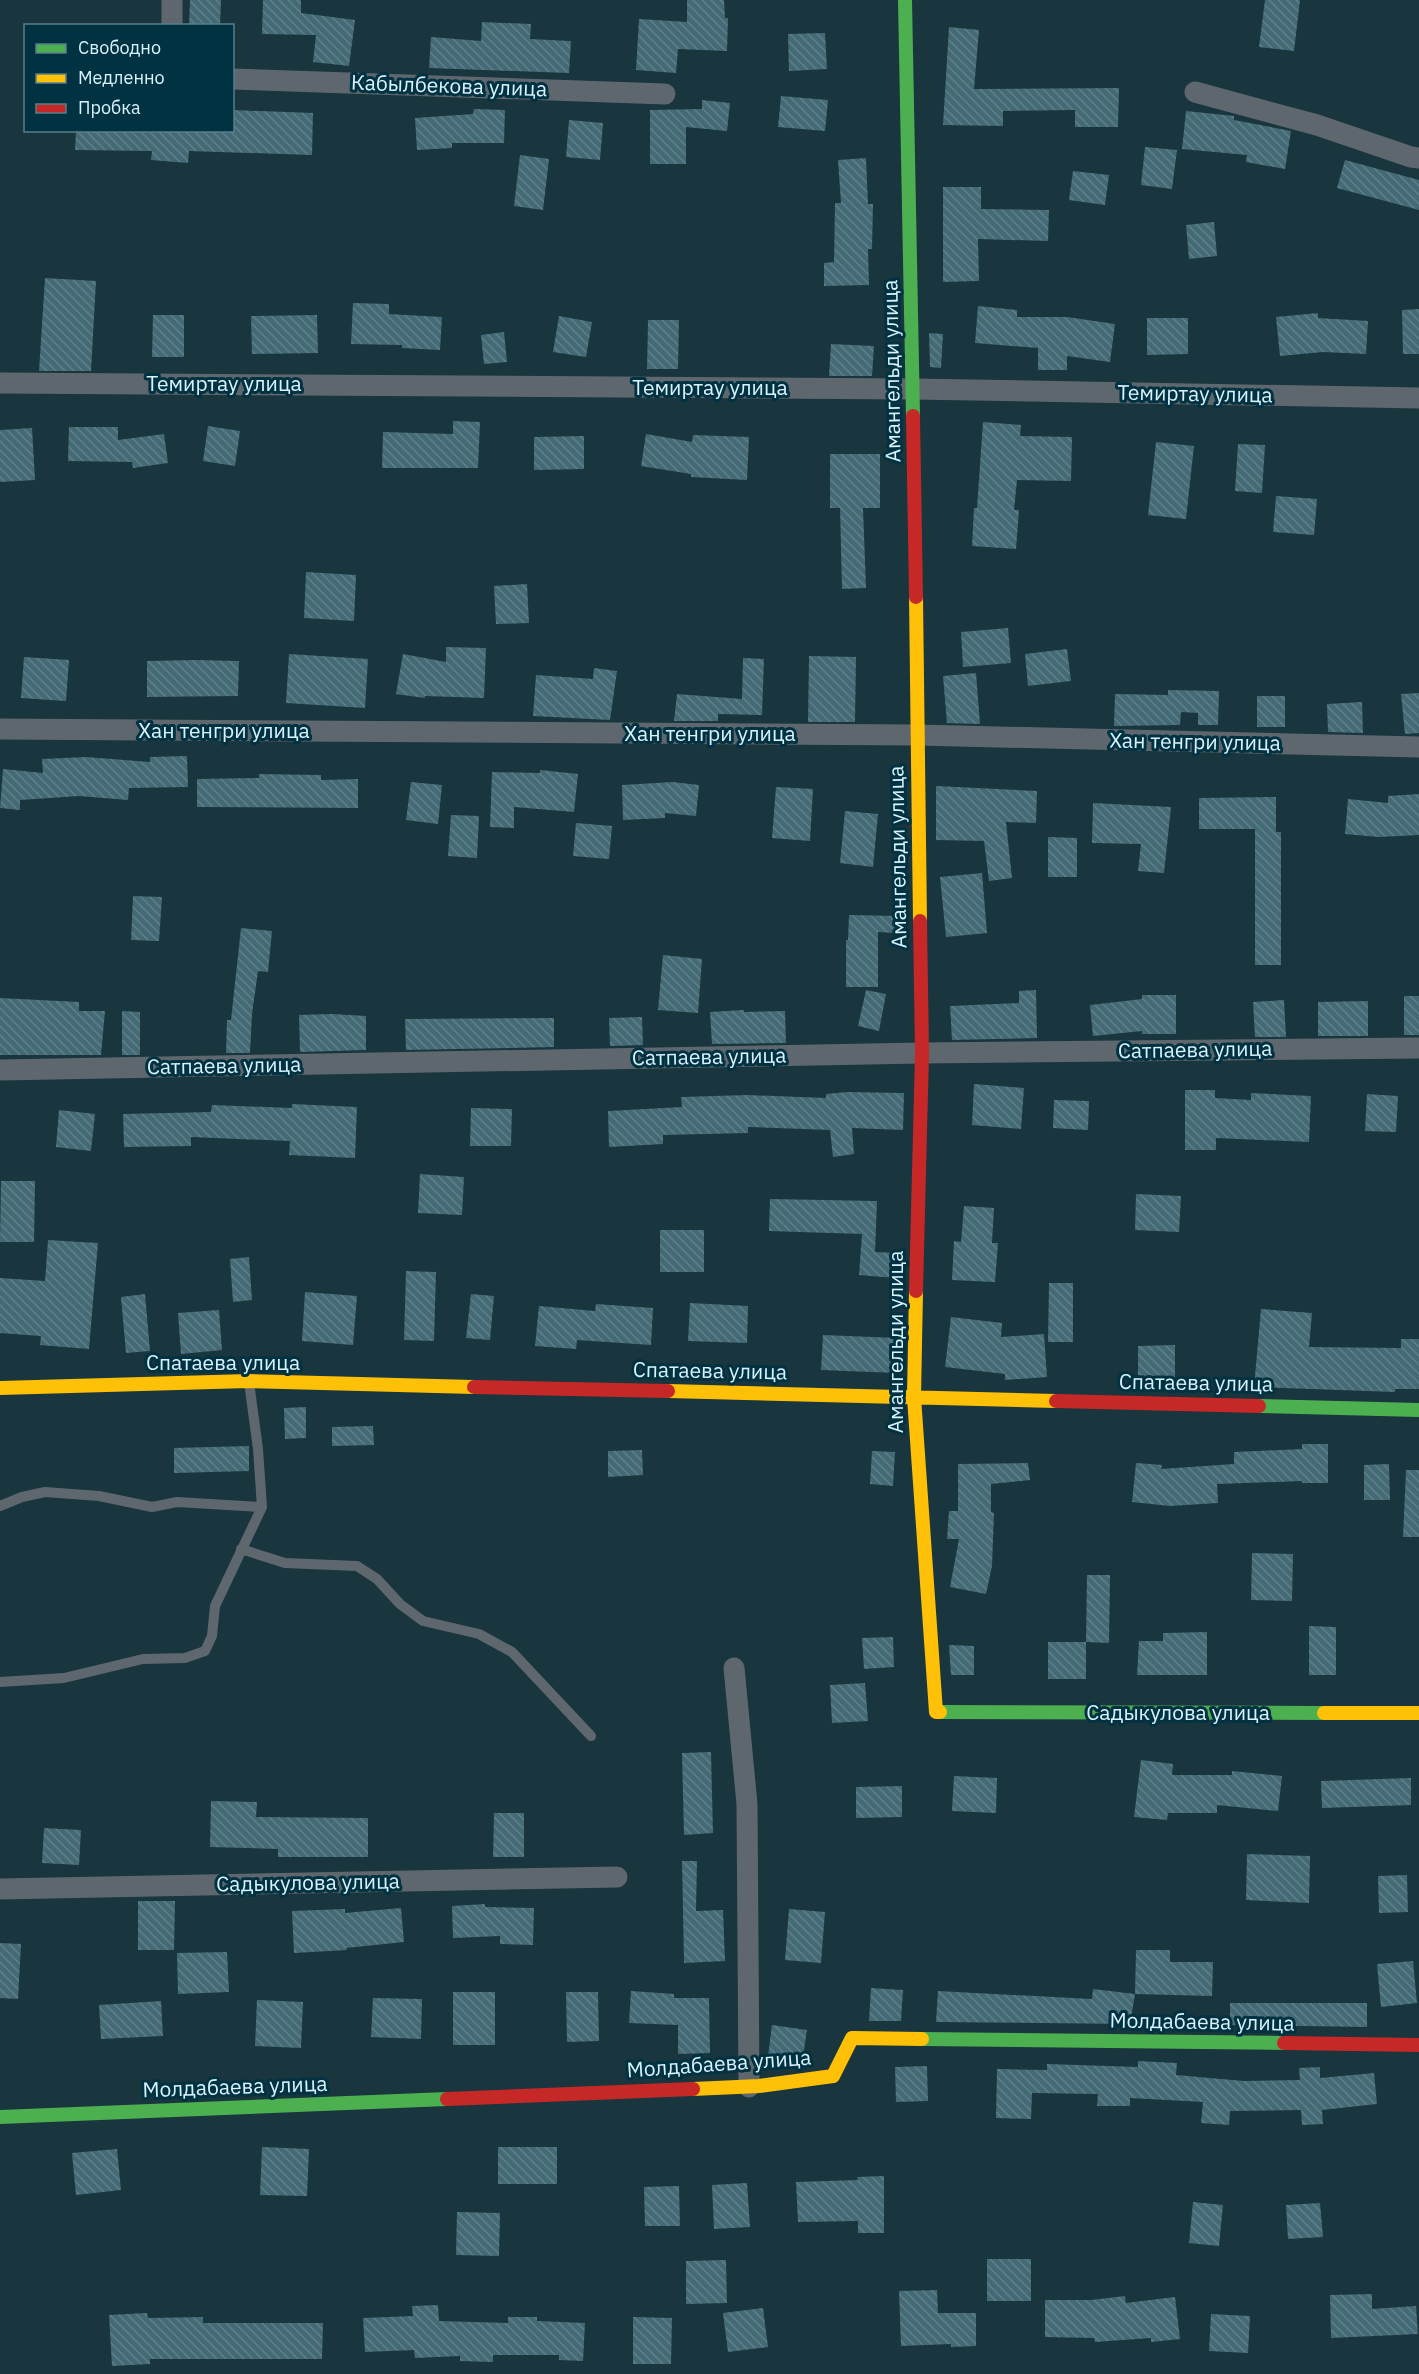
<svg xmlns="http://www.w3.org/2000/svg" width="1419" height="2374" font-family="'IBM Plex Sans',sans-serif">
  <defs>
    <pattern id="building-back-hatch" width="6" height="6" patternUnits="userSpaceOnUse" patternTransform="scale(1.5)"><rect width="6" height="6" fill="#446a76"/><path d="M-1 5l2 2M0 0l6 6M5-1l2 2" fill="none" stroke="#5e808a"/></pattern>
  </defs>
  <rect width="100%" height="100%" fill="#19353d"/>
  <path fill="url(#building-back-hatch)" d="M190 0H221L220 26H189Z
    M263 0H301V13L355 20 349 66 313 62 316 35 262 34Z
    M687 0H724L725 18H728L727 51 678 49 676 73 636 70 639 19 687 22Z
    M1265 0H1300L1294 51 1259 47Z
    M482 22 531 24 530 39 571 41 569 73 429 68 431 37 481 41Z
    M949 27 979 30 974 89 1119 88 1118 127H1075V110L1003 111V126L943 125Z
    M825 33 827 69 789 71 788 34Z
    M781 96 828 100 825 131 778 127Z
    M702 100 730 103 727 131 686 127V164H650V110L702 109Z
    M474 109 505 110 504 143H452V148L417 150 415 118 473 114Z
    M232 110 313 113 312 155 189 151 188 163 151 160 152 151 75 150 76 130H232Z
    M1186 111 1234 116V120L1291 131 1285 169 1246 162 1247 155 1182 149Z
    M569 120 603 123 600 160 566 157Z
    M1145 147 1177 150 1172 189 1141 185Z
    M520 155 549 159 543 210 514 206Z
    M866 158 868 204H873L872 249H868L869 285 824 286V263L834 262 835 203H841L838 160Z
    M1345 160 1419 180V210L1337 188Z
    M1073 171 1109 175 1105 205 1069 200Z
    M943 187H981V209L1049 210 1048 241 978 239 979 281 943 282Z
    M1214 222 1217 256 1189 259 1186 225Z
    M45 278 96 281 91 371H39Z
    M353 303 389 304V314L442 317 440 350 402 348V345L351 344Z
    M978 306 1017 310V317H1067L1115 324 1110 362 1067 356V370H1038V348L975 343Z
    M1419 309V354H1403L1402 310Z
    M1318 313V318L1368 321 1366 354 1323 352 1280 356 1276 317Z
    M153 315H184V357H152Z
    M317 315 318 353 252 354 251 316Z
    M559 316 592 322 586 357 553 352Z
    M1147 318H1188V354L1147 355Z
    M648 320H679L678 369H647Z
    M504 332 507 362 484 364 481 335Z
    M929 333 943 334 941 368 930 367Z
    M831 344 874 346 872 376H829Z
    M453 421 480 422 478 468H382L383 432 453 434Z
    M983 422 1021 425 1020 436 1072 437 1071 481 1017 480 1014 510H1019L1016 549 972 546 974 508H977Z
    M208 426 240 431 235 466 203 461Z
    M69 427H118V440L164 434 168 463 133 468 132 462 68 461Z
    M32 428 35 480 0 482V430Z
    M646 434 692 442 693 435 749 437 747 480 691 477V474L641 466Z
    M584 436V469L534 470V437Z
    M1156 442 1194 446 1186 519 1148 515Z
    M1238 444 1265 445 1262 493 1235 491Z
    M830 454H880V508H863L866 588 842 589 840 508H830Z
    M1276 496 1317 499 1314 535 1273 532Z
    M306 572 356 575 354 621 304 618Z
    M527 584 529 623 496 624 494 586Z
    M1008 628 1011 663 963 667 961 632Z
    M446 647 486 648 484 698 425 696V698L396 694 403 654 446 662Z
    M1067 649 1071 681 1028 686 1025 654Z
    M289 654 368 659 365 708 286 703Z
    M809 656 856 657 855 722H808Z
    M24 657 69 660 66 701 21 698Z
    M743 658 764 659 762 715 718 714V721H674L677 694 742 699Z
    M196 660 239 661 238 696 147 697V661Z
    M594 668 617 671 610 720 533 716 536 675 593 679Z
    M976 673 980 724 947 723 943 676Z
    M1168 690 1219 691 1218 725H1198V713L1181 712 1180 725 1114 726 1115 694 1168 695Z
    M1419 693V733L1405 734 1401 694Z
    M1257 696H1285V727H1257Z
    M1362 702 1363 733 1328 732 1327 704Z
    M187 756 188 787 129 788 128 800 79 796 20 800V810L0 808 3 769 43 773 42 759 86 757 150 762V757Z
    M540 770 578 774 574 812 514 807V828L490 827 492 772 540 773Z
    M259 774 321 775V780L358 779V808L197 807V779L259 778Z
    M411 782 442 785 438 824 406 820Z
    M673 782 699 785 696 816 665 813V818L623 820 622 785Z
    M936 786 1037 791 1036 823 1006 822 1012 878 989 881 984 841 936 840Z
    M776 787 813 789 810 841 772 838Z
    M1419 794V835L1379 837 1345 834 1348 799 1388 803V796Z
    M1276 797V832H1281V965H1255V829H1199V798Z
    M1093 803 1171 807 1164 873 1138 871 1141 844 1092 843Z
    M845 811 878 814 873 867 840 863Z
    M451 815 479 816 477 858 448 856Z
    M576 823 612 826 609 859 573 856Z
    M1048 837 1077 838V877H1048Z
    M982 873 987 933 946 937 940 877Z
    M133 896 162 897 159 941 131 940Z
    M849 915 897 916 896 933 878 932V987H846V940H848Z
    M241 928 272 931 268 972 258 971 252 1014 250 1053H226L227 1020H231Z
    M663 955 702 959 698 1013 658 1010Z
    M866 990 886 994 879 1031 858 1026Z
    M1036 990 1037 1038 952 1040 950 1006 1019 1003V991Z
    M1142 995H1176V1034H1142V1031L1093 1036 1090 1005 1142 999Z
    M1404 996H1419V1035H1404Z
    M0 998 79 1002V1011H105L101 1055H0Z
    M1284 1000 1286 1037H1255L1253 1002Z
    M1368 1001V1036H1318V1002Z
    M744 1010V1012L785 1011 786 1043 712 1044 710 1012Z
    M122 1011 140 1012V1055H122Z
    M332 1014 366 1016V1050L300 1052 299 1015Z
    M642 1017 643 1045 610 1046 609 1018Z
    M554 1018V1047L406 1050 405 1019Z
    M974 1084 1024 1088 1021 1129 972 1125Z
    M1185 1090H1215V1098L1251 1100V1093L1311 1096 1309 1142 1216 1138V1150H1185Z
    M847 1092 904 1093 903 1130 852 1128 854 1154 833 1157 830 1130 748 1127V1133L663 1135V1144L609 1147 608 1111 682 1107 681 1097 747 1095 826 1098V1094Z
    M1367 1094 1398 1096 1396 1132 1365 1131Z
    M1054 1100 1089 1101 1088 1130 1053 1128Z
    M292 1104 357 1107 355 1158 289 1155 290 1141 191 1137V1146L124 1147 123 1114 211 1112 212 1105 292 1108Z
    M471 1108 512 1109 511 1146H470Z
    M59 1110 95 1114 91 1151 56 1147Z
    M420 1174 464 1177 462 1215 418 1213Z
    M1 1181H35L34 1242H0Z
    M1136 1194 1181 1196 1179 1232 1135 1230Z
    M770 1199 877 1201 875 1252 897 1253 895 1278 859 1275 862 1234 769 1231Z
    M964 1206 994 1208 992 1243H998L995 1282 952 1280 954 1241 961 1242Z
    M660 1230H704V1272H660Z
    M48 1240 98 1243 89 1349 40 1345 41 1336 0 1333V1278L45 1281Z
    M249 1257 252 1300 233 1302 230 1259Z
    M406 1271 436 1272 434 1341 404 1340Z
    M1049 1283H1073V1342H1048Z
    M305 1292 357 1296 353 1345 302 1341Z
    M145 1294 150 1351 126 1353 121 1297Z
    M471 1294 494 1296 490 1340 466 1338Z
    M690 1303 748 1306 747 1343 688 1341Z
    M596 1304 653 1308 651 1345 577 1340 576 1349 535 1346 539 1306 595 1311Z
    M1261 1309 1312 1313 1309 1347 1401 1348V1339H1419V1389H1395V1392L1254 1387Z
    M219 1310 222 1350 181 1354 178 1313Z
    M951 1317 1002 1323 1001 1337 1044 1334 1047 1377 1005 1380V1374L945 1367Z
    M823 1335 898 1338 897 1373 821 1370Z
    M1175 1345V1381L1138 1382V1346Z
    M306 1407V1438L285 1439 284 1408Z
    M373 1426 374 1445 332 1446V1427Z
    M1302 1444H1328V1483H1302V1481L1217 1484 1218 1503 1170 1506 1132 1502 1136 1463 1162 1465 1161 1469 1234 1464V1452L1302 1449Z
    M249 1446V1471L174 1473V1448Z
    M642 1450 643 1475 608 1477V1451Z
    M872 1451 895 1452 893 1486 870 1484Z
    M1028 1463 1030 1480 991 1484V1512L994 1513 992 1566 986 1594 950 1587 959 1539H947L949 1511H958V1464Z
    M1389 1464 1390 1500H1364V1465Z
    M1406 1470H1419V1537H1403Z
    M1252 1553 1293 1554 1292 1601 1251 1600Z
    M1087 1575H1110L1109 1643 1086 1642Z
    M1309 1626 1336 1627V1675H1309Z
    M1207 1632V1675H1137L1139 1641H1163V1633Z
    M893 1637 894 1667 864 1669 862 1638Z
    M1048 1642H1086V1679H1048Z
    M949 1645 974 1646V1675H951Z
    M865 1683 868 1721 832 1723 830 1685Z
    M711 1752 713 1833 684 1835 682 1753Z
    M1141 1760 1173 1764 1172 1775H1232V1771L1282 1776 1278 1811 1217 1805V1813H1168L1167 1820 1134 1817Z
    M954 1776 997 1778 996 1813 952 1811Z
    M1411 1778V1805L1322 1808 1321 1781Z
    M902 1786V1817L856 1818V1787Z
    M211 1801 257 1802 256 1817 368 1818V1857H278V1849L210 1847Z
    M494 1813H524V1857H493Z
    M44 1828 81 1830 79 1865 42 1863Z
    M1247 1854 1310 1856 1309 1903 1246 1900Z
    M682 1861H697L696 1911 723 1910 725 1961 684 1963Z
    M1407 1875 1408 1912 1379 1913 1378 1876Z
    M138 1901H175L174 1950H138Z
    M485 1904V1907L534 1908 533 1945 500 1944V1936L453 1938 452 1906Z
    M401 1908 404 1942 346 1948 347 1950 294 1953 292 1911 345 1909V1913Z
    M789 1909 825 1912 821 1963 785 1960Z
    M0 1943 21 1944 18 1999 0 1998Z
    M1136 1950H1170V1962H1213L1212 1996 1135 1994Z
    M227 1952 229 1992 178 1994 177 1953Z
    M1413 1961 1417 2003 1381 2007 1377 1964Z
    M871 1988 903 1990 901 2021H869Z
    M1093 1989 1135 1994 1130 2024 936 2022 938 1991 1092 1999Z
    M631 1991 674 1994V1998H709L710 2053 678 2054V2025L629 2023Z
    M453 1992H495V2045H453Z
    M566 1992H598L599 2041 567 2042Z
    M373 1998 422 1999 421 2039 371 2037Z
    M257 2000 303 2002 301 2048 255 2046Z
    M161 2001 163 2036 101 2039 99 2005Z
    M1230 2003H1367V2027L1230 2025Z
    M772 2025 807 2030 802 2063 781 2066 767 2064Z
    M1138 2061 1177 2063 1176 2075 1244 2081 1300 2080 1299 2068 1320 2067V2078L1374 2073 1377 2104 1322 2110 1323 2124 1302 2125 1301 2110 1230 2111 1229 2125 1201 2123 1203 2102 1130 2098V2106H1097L1098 2094 1032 2093 1031 2119 996 2118 997 2069 1047 2070V2064L1138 2067Z
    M927 2066 928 2101 896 2102 895 2067Z
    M262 2147 309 2149 307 2196 260 2195Z
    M498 2147H557V2184H498Z
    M117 2149 121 2190 76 2195 72 2153Z
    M884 2176V2233H858V2221L798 2222 796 2182 858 2180 857 2177Z
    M747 2183 750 2227 714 2229 712 2185Z
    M679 2186 680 2226H645L644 2187Z
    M1193 2202 1223 2205 1219 2246 1189 2243Z
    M1320 2203 1323 2237 1288 2239 1286 2205Z
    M457 2212 500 2213 499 2256 456 2255Z
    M987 2259H1031V2301H987Z
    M726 2260 727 2303 686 2304V2261Z
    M937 2290 938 2313H976V2346L951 2347V2344L901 2346 899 2291Z
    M1372 2294V2309L1416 2306 1418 2334 1331 2338 1330 2295Z
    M1125 2296 1126 2303 1175 2297 1180 2339 1151 2342V2338L1095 2342 1094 2338 1045 2337V2300H1091Z
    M438 2305 439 2321 508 2323V2317H537V2321L585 2323 583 2361 559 2360V2355H493V2362L460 2361V2356L415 2358 414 2350 365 2352 363 2318 413 2316 412 2306Z
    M763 2308 768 2347 728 2352 723 2313Z
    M147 2313 148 2318 203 2317V2323H323L322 2359H150V2364L112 2366 109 2315Z
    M1211 2314 1250 2316 1248 2353 1209 2351Z
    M633 2317 672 2318 671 2364H633Z"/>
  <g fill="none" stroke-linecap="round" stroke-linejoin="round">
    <path stroke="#5f676e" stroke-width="10" d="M0 1506 22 1497 45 1492 99 1496 152 1507 177 1502 262 1507
      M241 1549 285 1563 357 1566 377 1579 400 1604 423 1621 479 1634 512 1652 591 1736
      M0 1682 64 1678 143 1659 185 1658 205 1651 212 1636 215 1606 262 1507 258 1449 249 1382"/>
    <path stroke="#5f676e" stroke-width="21" d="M172 26V0
      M232 79 665 94
      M1195 92 1317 125 1411 157 1419 158
      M0 383 913 389 1419 398
      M0 729 917 735 1419 747
      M0 1070 922 1053 1419 1048
      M734 1668 747 1804 749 2087
      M0 1889 617 1877"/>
    <path stroke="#4caf50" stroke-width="14" d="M905 0 913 416
      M1259 1406 1419 1410
      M940 1712 1324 1713
      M922 2039 1284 2043
      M0 2117 447 2099"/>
    <path stroke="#ffc107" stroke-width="14" d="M916 597 920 921
      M916 1291 914 1397 936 1712H940
      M0 1388 249 1381 474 1387
      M668 1391 1056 1401
      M1324 1713H1419
      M693 2089 759 2086 833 2076 852 2038 922 2039"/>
    <path stroke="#c62828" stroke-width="14" d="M913 416 916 597
      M916 1291 922 1053 920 921
      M474 1387 668 1391
      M1056 1401 1259 1406
      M1284 2043 1419 2045
      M447 2099 693 2089"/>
  </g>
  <g text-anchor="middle" stroke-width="6" stroke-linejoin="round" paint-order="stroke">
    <g font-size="21" fill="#daf2fc" stroke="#003242">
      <text transform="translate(449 86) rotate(2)" y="7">Кабылбекова улица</text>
      <text transform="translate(892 371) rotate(-91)" y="7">Амангельди улица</text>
      <text x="224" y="391">Темиртау улица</text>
      <text x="710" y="395">Темиртау улица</text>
      <text transform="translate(1195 394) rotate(1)" y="7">Темиртау улица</text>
      <text x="224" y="738">Хан тенгри улица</text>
      <text x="710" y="741">Хан тенгри улица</text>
      <text transform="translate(1195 742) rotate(1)" y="7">Хан тенгри улица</text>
      <text transform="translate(898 857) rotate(-91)" y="7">Амангельди улица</text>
      <text transform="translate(1195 1050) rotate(-1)" y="7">Сатпаева улица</text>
      <text transform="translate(709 1057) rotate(-1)" y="7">Сатпаева улица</text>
      <text transform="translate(224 1066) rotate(-1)" y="7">Сатпаева улица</text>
      <text transform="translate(896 1342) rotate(-90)" y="7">Амангельди улица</text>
      <text x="223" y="1370">Спатаева улица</text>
      <text transform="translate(710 1371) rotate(1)" y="7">Спатаева улица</text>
      <text transform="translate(1196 1383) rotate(1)" y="7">Спатаева улица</text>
      <text x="1178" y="1720">Садыкулова улица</text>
      <text transform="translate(308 1883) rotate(-1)" y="7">Садыкулова улица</text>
      <text transform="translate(1202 2022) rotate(1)" y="7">Молдабаева улица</text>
      <text transform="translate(719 2064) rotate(-4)" y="7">Молдабаева улица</text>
      <text transform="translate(235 2087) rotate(-2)" y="7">Молдабаева улица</text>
    </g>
  </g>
  <rect x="24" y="24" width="210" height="108" fill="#003242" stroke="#577f8c" stroke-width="1.5"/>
  <rect x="36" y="44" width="30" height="9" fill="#4caf50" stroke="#577f8c" stroke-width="1.5"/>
  <text x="78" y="54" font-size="18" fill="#daf2fc">Свободно</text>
  <rect x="36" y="74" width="30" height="9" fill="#ffc107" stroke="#577f8c" stroke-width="1.5"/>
  <text x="78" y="84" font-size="18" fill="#daf2fc">Медленно</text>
  <rect x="36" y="104" width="30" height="9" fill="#c62828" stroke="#577f8c" stroke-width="1.5"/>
  <text x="78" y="114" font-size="18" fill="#daf2fc">Пробка</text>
</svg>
